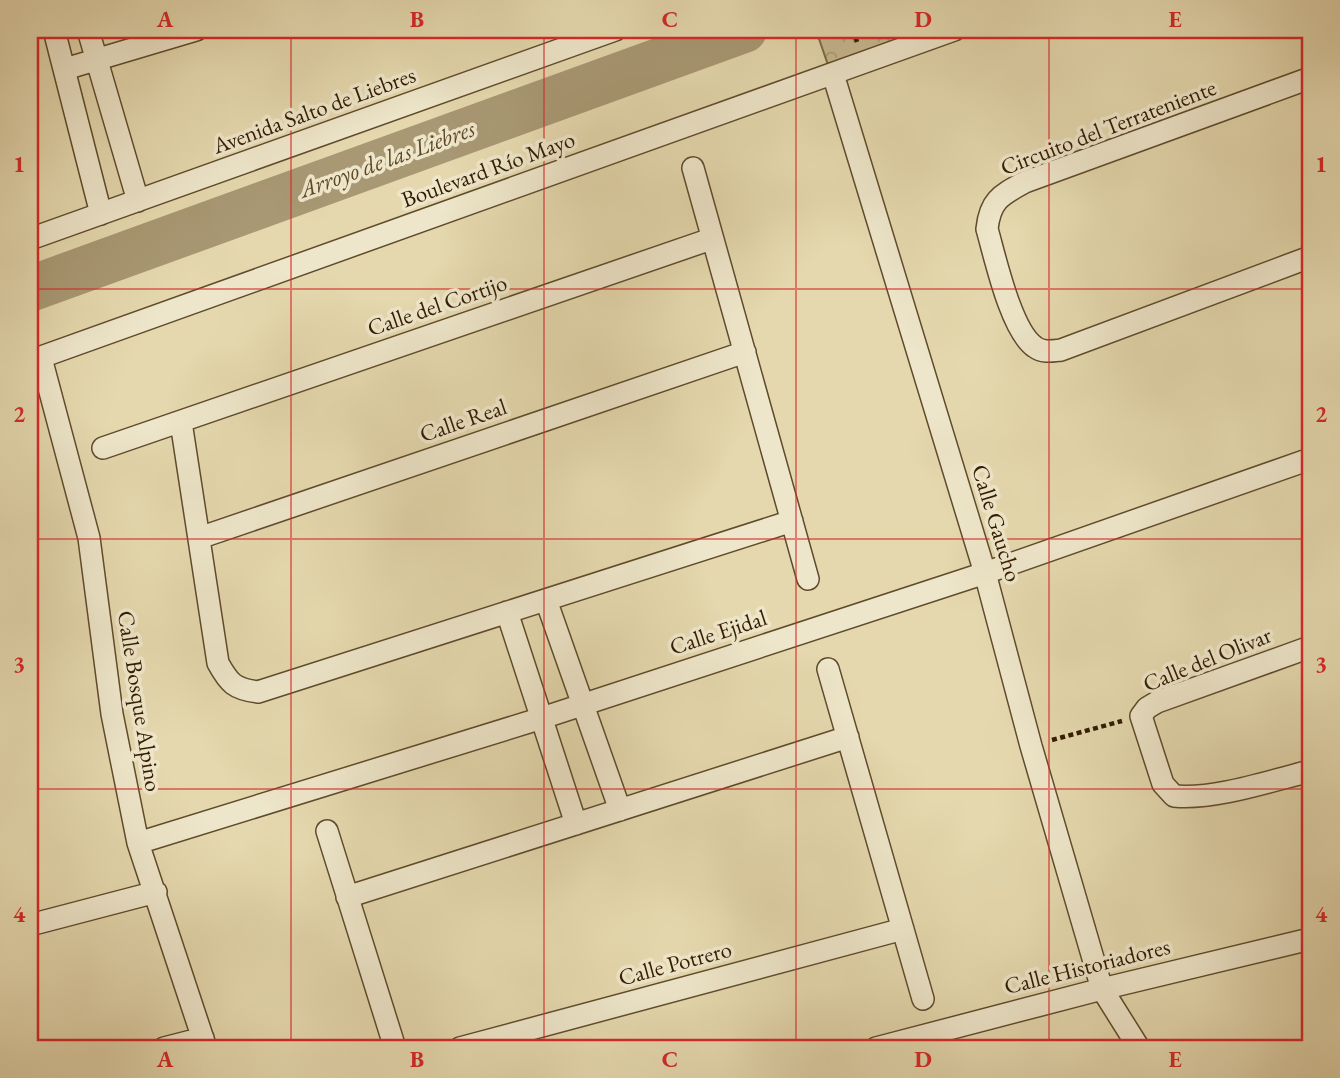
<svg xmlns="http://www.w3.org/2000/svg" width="1340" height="1078" font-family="'EB Garamond',serif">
  <defs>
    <pattern id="park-crowns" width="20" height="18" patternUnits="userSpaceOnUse" patternTransform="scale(1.75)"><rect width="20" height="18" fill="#c7b890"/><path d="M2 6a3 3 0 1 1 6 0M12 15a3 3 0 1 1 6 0" fill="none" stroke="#ab9e7a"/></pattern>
  </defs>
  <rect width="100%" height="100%" fill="#e5d8ae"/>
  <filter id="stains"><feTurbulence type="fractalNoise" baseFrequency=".00286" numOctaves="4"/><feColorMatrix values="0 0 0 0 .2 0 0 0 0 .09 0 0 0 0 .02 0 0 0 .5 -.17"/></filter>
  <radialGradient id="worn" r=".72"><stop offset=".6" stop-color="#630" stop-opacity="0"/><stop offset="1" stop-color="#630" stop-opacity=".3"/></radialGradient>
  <path fill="url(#park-crowns)" stroke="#7c6a48" stroke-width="2" d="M816 30H924L828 65Z"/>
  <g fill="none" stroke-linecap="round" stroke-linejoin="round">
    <path stroke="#a89873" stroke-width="46" d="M30 289 744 30"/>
    <defs>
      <path id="minor" d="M54 30 101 214
        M88 30 138 201
        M65 69 196 30
        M833 74 985 573 1031 746 1102 989 1139 1048
        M1310 78 1025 182C1001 195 990 200 987 229 995 257 1011 331 1035 347 1043 353 1052 351 1061 350L1310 257
        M693 168 808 579
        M30 239 615 30
        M41 358 89 538 112 714 138 843 206 1048
        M30 361 954 30
        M181 422 218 663C229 683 234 689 258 692L792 521
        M103 448 711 239
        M199 538 745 352
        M546 600 620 810
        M507 612 576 824
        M1310 647 1157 702 1147 708 1141 716 1163 784 1174 796C1214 800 1270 781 1310 771
        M828 669 923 999
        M327 831 395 1048
        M138 843 542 718 985 573 1310 459
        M347 897 848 737
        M30 925 156 892
        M164 1048 203 1038
        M460 1048 903 929
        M876 1048 1102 989 1310 939"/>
    </defs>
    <use href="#minor" stroke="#5f4b2c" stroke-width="24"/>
    <path stroke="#321c00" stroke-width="4.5" stroke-dasharray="5 3.5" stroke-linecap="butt" d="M853 30 857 42
      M1052 740 1122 721"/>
    <use href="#minor" stroke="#eee6ca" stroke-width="21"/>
  </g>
  <path fill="none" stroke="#d62828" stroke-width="2" stroke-opacity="0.55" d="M291 30V1048M544 30V1048M796 30V1048M1049 30V1048M30 289H1310M30 539H1310M30 789H1310"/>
  <g text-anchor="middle" stroke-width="7" stroke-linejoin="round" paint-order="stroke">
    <g font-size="23" fill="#321c00" stroke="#eee6ca">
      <text transform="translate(314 110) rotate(-20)" y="8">Avenida Salto de Liebres</text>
      <text transform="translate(1108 127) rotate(-21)" y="8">Circuito del Terrateniente</text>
      <text transform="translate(488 169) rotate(-20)" y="8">Boulevard Río Mayo</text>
      <text transform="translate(437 305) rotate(-19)" y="8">Calle del Cortijo</text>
      <text transform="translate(463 420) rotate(-19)" y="8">Calle Real</text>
      <text transform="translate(997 523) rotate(73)" y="8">Calle Gaucho</text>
      <text transform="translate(718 632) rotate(-18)" y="8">Calle Ejidal</text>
      <text transform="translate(1207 659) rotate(-22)" y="8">Calle del Olivar</text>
      <text transform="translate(140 701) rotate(81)" y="8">Calle Bosque Alpino</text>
      <text transform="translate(675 963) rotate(-15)" y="8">Calle Potrero</text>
      <text transform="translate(1087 966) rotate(-14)" y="8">Calle Historiadores</text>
    </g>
    <g font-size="24" font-style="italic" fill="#5b4728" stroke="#eee6ca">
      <text transform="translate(387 159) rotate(-20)" y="8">Arroyo de las Liebres</text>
    </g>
  </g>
  <rect width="1340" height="1078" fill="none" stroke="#e5d8ae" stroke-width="77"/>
  <rect x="38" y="38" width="1264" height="1002" fill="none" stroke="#d62828" stroke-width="2.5"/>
  <g font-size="23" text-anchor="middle" font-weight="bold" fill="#d62828">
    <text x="165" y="27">A</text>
    <text x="417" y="27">B</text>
    <text x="670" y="27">C</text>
    <text x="923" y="27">D</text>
    <text x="1175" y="27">E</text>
    <text x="19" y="172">1</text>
    <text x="1321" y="172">1</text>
    <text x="19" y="422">2</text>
    <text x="1321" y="422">2</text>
    <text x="19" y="672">3</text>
    <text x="1321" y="672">3</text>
    <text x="19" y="922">4</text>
    <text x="1321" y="922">4</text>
    <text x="165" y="1067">A</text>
    <text x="417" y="1067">B</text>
    <text x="670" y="1067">C</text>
    <text x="923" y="1067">D</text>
    <text x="1175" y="1067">E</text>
  </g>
  <rect width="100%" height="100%" filter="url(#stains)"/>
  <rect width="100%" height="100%" fill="url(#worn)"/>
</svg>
